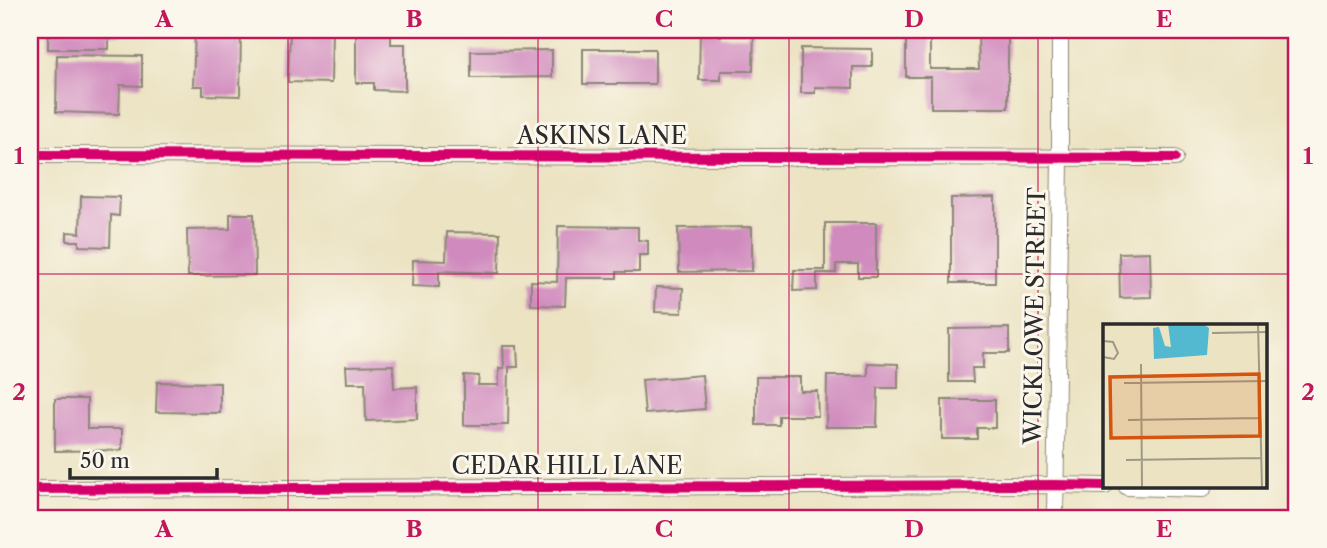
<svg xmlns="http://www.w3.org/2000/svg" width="1327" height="548" font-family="'Libre Caslon Text',serif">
  <rect width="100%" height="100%" fill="#fbf7ec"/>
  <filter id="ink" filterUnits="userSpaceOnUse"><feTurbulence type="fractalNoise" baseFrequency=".0143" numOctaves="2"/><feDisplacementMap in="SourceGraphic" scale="14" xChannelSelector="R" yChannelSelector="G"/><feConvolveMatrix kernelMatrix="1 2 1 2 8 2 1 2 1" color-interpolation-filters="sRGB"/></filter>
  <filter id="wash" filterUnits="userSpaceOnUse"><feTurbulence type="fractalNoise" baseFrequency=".00686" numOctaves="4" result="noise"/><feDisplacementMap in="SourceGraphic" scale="28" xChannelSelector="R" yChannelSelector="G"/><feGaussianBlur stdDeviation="1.57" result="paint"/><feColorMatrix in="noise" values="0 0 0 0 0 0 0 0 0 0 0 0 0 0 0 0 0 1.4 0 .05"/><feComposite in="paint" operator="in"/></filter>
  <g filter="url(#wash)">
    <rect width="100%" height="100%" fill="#ebe3c2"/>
    <g id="blocks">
      <path fill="#d08abe" d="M48 30H123V35H109V49H48Z
        M195 30H241L240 96 203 95V86H193Z
        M290 30H332L331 83 288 82Z
        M356 30H391V44H405V91L374 90V83H356Z
        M700 30H720V36H747V30H754L753 71H721V80H699Z
        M906 30H930V69H979L978 30H1008V108H931V77H906Z
        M801 48 872 49V67H853V88L815 87V93H801Z
        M583 49H655V84H583Z
        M552 50V77L471 78V51Z
        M57 55 142 56V86L120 85 119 114 56 112Z
        M81 196 120 197 119 216 111 215 110 247 79 246V241H67V232L80 233Z
        M995 197V283H951V198Z
        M230 214H254L255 275 188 276 187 230 230 229Z
        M825 223H876V277H858V264H836V273H817V290L793 291 794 270H825Z
        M558 226 638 227V240L648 241V255H639V272H617V278H566L565 306 531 305V281L557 282Z
        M752 227V271L679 272 678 228Z
        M447 232 500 233 499 273 439 271V287L412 286 413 260 446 261Z
        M1150 252 1151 297 1120 298 1119 253Z
        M656 287 683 288 682 313 655 312Z
        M1009 328V353H983V368H972L973 382H949V329Z
        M503 346H517L518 367H509L508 425H464V375L479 376 478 385H499V368H504Z
        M868 363 898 364V388H878L877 427H826L827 376H868Z
        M393 365 394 388 417 387V419L366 421 365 383H347L346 366Z
        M702 375 705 409 645 414 642 380Z
        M756 377H800V391H817L818 416H779V425H756Z
        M157 382 220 383V413L156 412Z
        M55 399H87V429H122V450L55 451Z
        M942 400H995V428H977V439H942Z"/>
    </g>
  </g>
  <g filter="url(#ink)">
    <use href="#blocks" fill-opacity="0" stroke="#8b8776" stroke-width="2"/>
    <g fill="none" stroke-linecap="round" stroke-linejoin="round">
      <defs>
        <path id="street" d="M30 155 1175 158
          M1127 487 1203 489
          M30 489 1056 485 1105 486
          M1055 518 1060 159V30"/>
      </defs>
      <use href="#street" stroke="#8b8776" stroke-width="18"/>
      <use href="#street" stroke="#fff" stroke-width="16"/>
      <defs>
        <path id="cycleway" d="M30 155 1175 158
          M30 489 1056 485 1105 486"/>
      </defs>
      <use href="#cycleway" stroke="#fbf7ec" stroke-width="15"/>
      <use href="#cycleway" stroke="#d6006c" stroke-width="10"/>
    </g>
  </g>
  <path fill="none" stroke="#c2185b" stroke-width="2" stroke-opacity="0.55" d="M288 30V518M538 30V518M789 30V518M1038 30V518M30 274H1297"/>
  <g text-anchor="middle" stroke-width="6" stroke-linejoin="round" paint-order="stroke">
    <g font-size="24" fill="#2b2b2b" stroke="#fbf7ec">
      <text x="602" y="144">ASKINS LANE</text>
      <text transform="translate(1035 316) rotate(-89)" y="8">WICKLOWE STREET</text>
      <text x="567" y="474">CEDAR HILL LANE</text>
    </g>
  </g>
  <g transform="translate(1103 324)">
    <rect width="164" height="164" fill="#ebe3c2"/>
    <path d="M65 0H100L106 4 104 31 51 35 50 4 56 3 62 22 68 23Z" fill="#52b9d0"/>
    <path fill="none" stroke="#9e9986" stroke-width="2" d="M155 0 159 164M109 9 165 8M0 17 10 18 15 29 11 35 0 33M38 40 39 164M21 59 165 57M25 96 158 94M23 136 158 134"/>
    <path fill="#d5540f" fill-opacity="0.15" stroke="#d5540f" stroke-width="3.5" d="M156 50 157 112 8 114 7 53Z"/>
    <rect width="164" height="164" fill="none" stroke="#2b2b2b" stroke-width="3.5"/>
  </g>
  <rect width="1327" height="548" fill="none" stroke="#fbf7ec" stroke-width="77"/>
  <path d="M70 468v10h147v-10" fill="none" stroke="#2b2b2b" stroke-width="3.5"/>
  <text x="80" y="468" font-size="21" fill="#2b2b2b" stroke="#fbf7ec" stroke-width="5" paint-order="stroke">50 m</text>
  <rect x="38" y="38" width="1250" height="472" fill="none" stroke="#c2185b" stroke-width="2.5"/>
  <g font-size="23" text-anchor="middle" font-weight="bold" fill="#c2185b">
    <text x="164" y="27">A</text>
    <text x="414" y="27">B</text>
    <text x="664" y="27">C</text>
    <text x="914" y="27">D</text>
    <text x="1164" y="27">E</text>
    <text x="19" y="164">1</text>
    <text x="1308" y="164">1</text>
    <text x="19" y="400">2</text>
    <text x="1308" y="400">2</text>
    <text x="164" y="537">A</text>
    <text x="414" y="537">B</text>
    <text x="664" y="537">C</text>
    <text x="914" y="537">D</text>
    <text x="1164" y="537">E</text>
  </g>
</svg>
